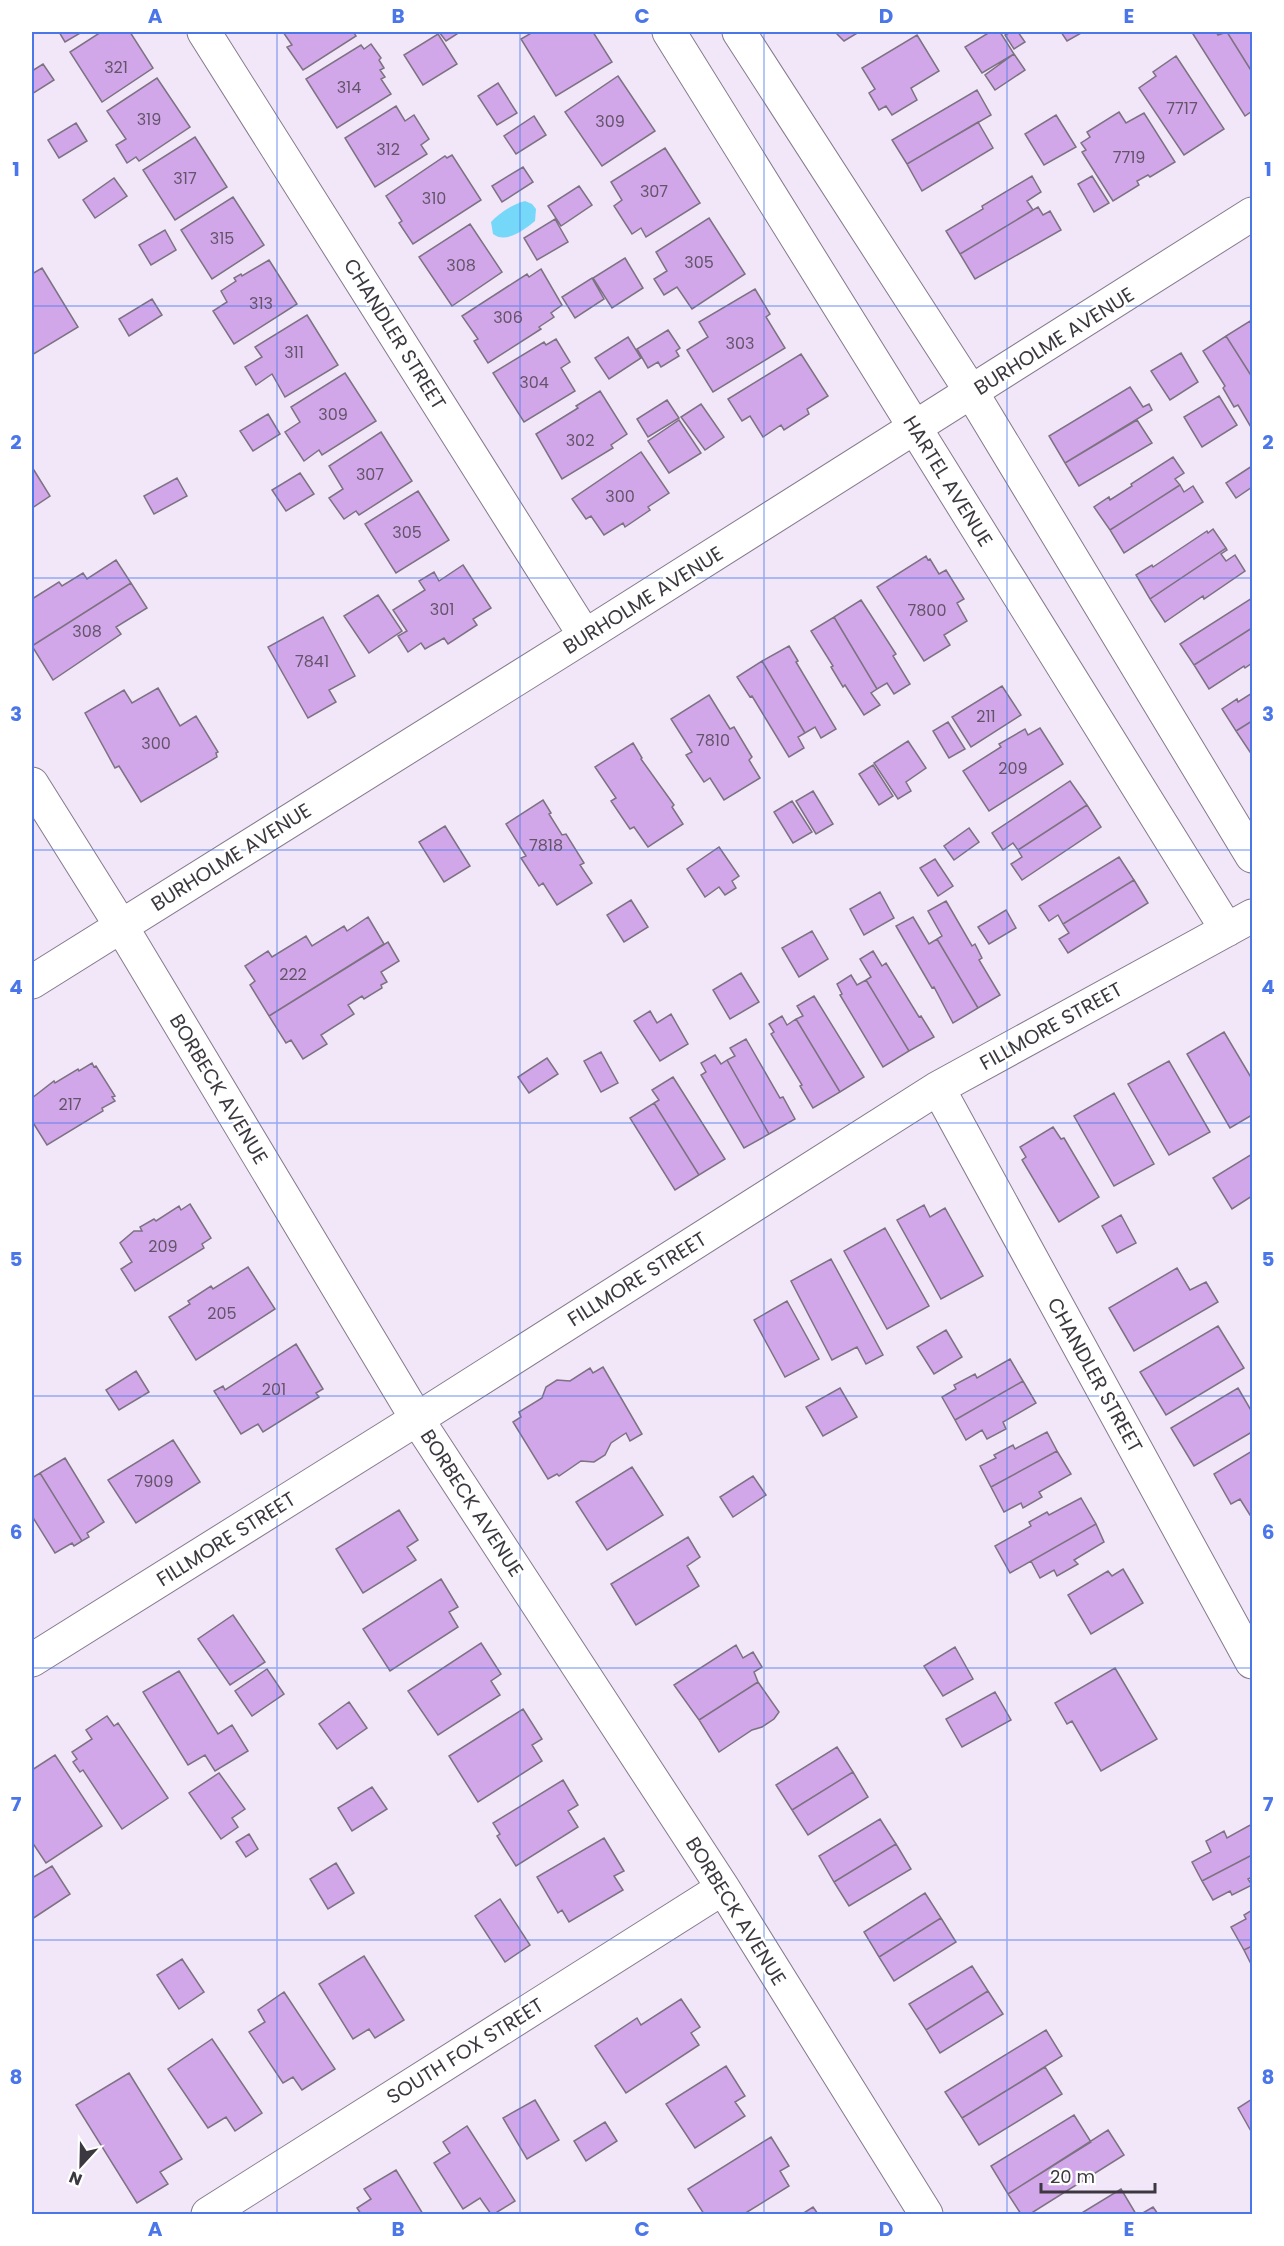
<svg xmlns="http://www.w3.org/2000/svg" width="1284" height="2246" font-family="Poppins,sans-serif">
  <rect width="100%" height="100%" fill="#f2e6f9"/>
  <path fill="#76d8f8" d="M525 201 532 204 536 209 535 221C524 230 506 244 493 234L491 222C499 213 513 204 525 201Z"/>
  <path fill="#d2a7e9" stroke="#7c7282" stroke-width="1.5" d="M59 32H82L65 42Z
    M101 32H130L153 68 102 102 70 52Z
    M283 32H356L354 33 356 36 303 70 287 47 292 45Z
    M439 32H460L446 41Z
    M533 32H593L612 62 556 96 521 39Z
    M835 32H859L844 41Z
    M990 32H1000L1014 54 982 73 965 47Z
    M1011 32H1018L1025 42 1014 49 1005 35Z
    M1061 32H1083L1067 41Z
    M1197 32H1216L1218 35 1227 32 1252 72V111L1245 116 1193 34Z
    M1227 32H1252V72Z
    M438 34 457 64 423 85 404 55Z
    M917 35 939 71 911 88 917 100 892 115 886 106 879 110 869 93 875 89 862 68Z
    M371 44 381 58 379 60 384 68 380 70 385 77 381 79 391 94 337 128 306 79 361 45 364 49Z
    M1014 54 1025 70 995 90 985 75Z
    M1176 56 1224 129 1184 155 1139 88 1156 76 1153 72Z
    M43 64 54 80 32 94V71Z
    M618 76 655 131 602 166 565 112Z
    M157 78 190 127 139 161 136 157 127 163 116 145 126 139 107 111Z
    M498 83 517 113 497 125 478 96Z
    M977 90 991 115 907 164 892 140Z
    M396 106 405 121 414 115 429 139 421 145 427 154 375 187 345 138Z
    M1119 112 1126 123 1144 113 1175 162 1150 177 1148 175 1137 181 1139 185 1113 201 1082 152 1086 150 1081 143 1090 137 1087 132Z
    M1056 115 1076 147 1044 165 1025 134Z
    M534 116 546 135 516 154 504 136Z
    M978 122 993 148 922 191 907 164Z
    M76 123 87 141 59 158 48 140Z
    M195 137 227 187 175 220 143 170Z
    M665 148 700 203 646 237 641 228 632 234 614 206 622 200 611 182Z
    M452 155 481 200 413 244 399 223 402 221 386 196 445 156 447 158Z
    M523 167 533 182 502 202 492 186Z
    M1032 176 1041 192 1027 201 1033 210 960 254 946 231 983 209 982 206Z
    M1092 176 1109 203 1094 212 1078 184Z
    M114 178 127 196 95 218 83 200Z
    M579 186 592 205 561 226 548 206Z
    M233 197 264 245 212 279 181 230Z
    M1038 207 1043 215 1050 211 1061 230 975 279 960 254Z
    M709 218 745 274 692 309 677 287 664 295 654 279 667 271 656 252Z
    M555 219 568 242 537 260 524 238Z
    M470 224 502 272 452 306 419 257Z
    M165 230 176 250 151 265 139 245Z
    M625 258 643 288 612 308 593 278Z
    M269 260 297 304 234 344 213 311 227 302 221 291 236 281 234 278 241 274 242 276Z
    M42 268 78 327 32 355V274Z
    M541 269 562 305 551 313 554 317 539 327 541 329 488 363 474 341 478 339 462 316 527 274 529 277Z
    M592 278 604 299 575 318 562 297Z
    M755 289 770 314 766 317 785 348 713 392 687 350 708 337 699 322Z
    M152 299 162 315 129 336 119 319Z
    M307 315 338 365 285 397 272 374 256 385 245 367 262 357 255 347Z
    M1250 321 1252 325V377L1226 336Z
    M668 330 680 348 676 351 679 356 661 367 658 362 648 368 637 349Z
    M1226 336 1252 377V429L1238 405 1234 407 1223 388 1225 386 1203 351Z
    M628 337 641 358 609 379 595 358Z
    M556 339 570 362 561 368 575 391 524 422 493 373 544 342 546 345Z
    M1181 353 1198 382 1170 400 1151 371Z
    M801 354 828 396 807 409 809 414 784 430 781 425 763 437 750 416 742 421 728 399Z
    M345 373 376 421 322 455 319 450 304 461 285 432 300 422 291 407Z
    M1130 387 1143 407 1149 404 1152 410 1065 463 1049 436Z
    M600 391 627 434 611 445 613 448 562 479 536 434 578 408 576 406Z
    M1219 396 1237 425 1202 447 1184 417Z
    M667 400 679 418 648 437 637 419Z
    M701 404 724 437 705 450 681 417Z
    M268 414 280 434 253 451 240 431Z
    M679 420 701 453 669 473 648 441Z
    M1137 420 1152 443 1079 486 1065 463Z
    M381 432 412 481 359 515 356 511 344 519 329 498 343 489 329 466Z
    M641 452 669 493 648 507 650 510 625 527 623 523 604 535 591 516 586 519 572 499Z
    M1173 457 1184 473 1175 479 1180 485 1110 530 1094 507 1109 497 1110 500 1132 486 1131 484Z
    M1252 466V487L1236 498 1226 483Z
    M32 467 50 496 32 508Z
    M300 473 314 494 286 511 272 490Z
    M177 478 187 496 154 514 144 496Z
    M1180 485 1184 492 1193 486 1203 502 1124 553 1110 530Z
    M418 491 449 540 396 573 365 524Z
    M1213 529 1226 548 1150 599 1136 575 1152 565 1153 567 1207 531 1208 533Z
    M1226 548 1227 550 1221 554 1226 561 1235 555 1245 571 1204 599 1203 596 1165 622 1150 599Z
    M926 556 928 560 930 559 939 574 946 570 964 599 957 603 967 621 944 635 950 645 924 661 877 587Z
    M116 560 131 583 32 646V599L59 582 62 586 83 573 87 579Z
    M463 565 491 608 473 619 477 625 448 644 444 638 425 649 421 643 408 652 398 636 407 631 393 610 425 590 419 581 434 572 439 581Z
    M131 583 147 608 116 627 121 634 53 680 32 646Z
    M378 595 402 631 369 653 344 616Z
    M1252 598V628L1194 665 1180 644Z
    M861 600 896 654 893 656 910 684 894 694 887 683 877 689 834 617Z
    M323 617 355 676 329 690 336 702 308 718 268 647Z
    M834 617 877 689 871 693 880 705 864 715 845 685 843 687 831 667 833 666 811 631Z
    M1252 628V663L1245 668 1244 666 1209 689 1194 665Z
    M789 646 798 661 796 662 836 729 821 738 815 727 805 733 762 661Z
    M762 661 805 733 798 737 804 748 789 757 752 696 750 697 737 677Z
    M1002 686 1021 715 971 747 952 717Z
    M158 688 180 726 196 716 218 752 216 753 217 757 141 802 119 766 115 768 85 713 124 690 132 703Z
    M1252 693V721L1236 731 1222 709 1237 699 1238 702Z
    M709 695 730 729 734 727 752 757 749 760 760 778 724 800 710 778 704 782 686 755 692 752 671 719Z
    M1252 721V755L1236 731Z
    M948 722 965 749 949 758 933 731Z
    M1040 728 1063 764 989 811 963 771 1001 747 999 744 1025 729 1028 735Z
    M908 741 926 768 906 782 911 791 898 799 874 763Z
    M633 743 642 758 641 759 674 805 672 807 683 824 648 847 634 827 630 829 611 801 616 798 595 767Z
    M873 765 893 796 879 805 859 774Z
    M1070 781 1087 805 1018 850 1013 843 1003 850 992 833Z
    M813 791 833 824 816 834 796 801Z
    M543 800 551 813 549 814 562 835 566 834 584 863 580 865 592 883 557 905 543 883 539 886 521 858 526 856 506 824Z
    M792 801 812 832 793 843 774 812Z
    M1087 805 1101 827 1022 880 1011 864 1022 857 1018 850Z
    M445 826 470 866 444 882 419 842Z
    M969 828 979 842 954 860 944 846Z
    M719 847 739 876 732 881 736 888 725 895 719 887 705 897 687 869Z
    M1119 857 1134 880 1063 924 1058 915 1049 921 1039 906Z
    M935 859 953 886 938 896 920 868Z
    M1134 880 1148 903 1068 953 1059 939 1069 933 1063 924Z
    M880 892 894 918 864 935 850 909Z
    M631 900 648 927 624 942 607 915Z
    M946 901 972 946 975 944 982 958 979 960 1000 995 978 1008 937 939 942 936 928 911Z
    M1006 910 1016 928 989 944 978 927Z
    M368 917 384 944 269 1016 250 985 255 981 245 966 268 951 272 957 306 936 312 946 344 926 347 931Z
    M913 917 929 944 937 939 978 1008 953 1023 934 987 932 988 896 926Z
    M812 931 828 959 799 977 782 948Z
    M388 942 399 961 381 972 387 982 381 985 382 988 364 999 362 996 348 1005 354 1014 321 1035 327 1044 303 1059 291 1040 286 1043 269 1016Z
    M873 951 882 966 886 963 919 1017 921 1016 934 1037 909 1051 866 980 871 977 860 959Z
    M741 973 759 1002 730 1019 713 990Z
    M851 975 857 985 866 980 909 1051 883 1067 840 995 842 994 837 984Z
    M814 996 864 1077 840 1092 796 1019 803 1016 797 1006Z
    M650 1011 657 1023 671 1014 688 1044 660 1061 634 1021Z
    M782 1016 787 1025 796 1019 840 1092 813 1108 800 1086 802 1085 771 1034 774 1032 769 1024Z
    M1224 1032 1252 1079V1115L1230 1128 1187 1054Z
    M746 1039 780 1098 783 1097 795 1119 769 1134 727 1060 735 1056 730 1048Z
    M601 1052 618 1083 601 1092 584 1061Z
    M715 1055 721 1064 727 1060 769 1134 744 1148 701 1075 706 1072 701 1063Z
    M547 1058 558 1074 529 1093 518 1077Z
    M1169 1061 1210 1132 1169 1155 1128 1084Z
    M92 1063 94 1067 96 1066 115 1096 112 1097 115 1101 102 1108 103 1111 47 1145 32 1121V1098L54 1081 55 1083 78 1069 79 1071Z
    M673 1077 725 1159 699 1175 654 1103 659 1100 652 1090Z
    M1114 1093 1154 1164 1114 1186 1074 1116Z
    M654 1103 699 1175 675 1190 630 1118Z
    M1053 1127 1061 1139 1064 1138 1099 1197 1059 1222 1022 1160 1026 1157 1020 1147Z
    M1252 1154V1196L1232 1209 1213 1178Z
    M190 1204 211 1238 202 1244 204 1248 135 1291 121 1269 132 1262 120 1243 134 1231H142L140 1227 154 1219 156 1221 179 1206 181 1210Z
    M924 1205 930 1217 945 1208 983 1276 941 1299 897 1220Z
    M1121 1215 1136 1243 1117 1253 1102 1226Z
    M885 1228 929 1306 887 1329 844 1251Z
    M831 1259 883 1355 866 1364 857 1347 832 1360 791 1281Z
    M248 1267 275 1309 196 1360 169 1317 190 1304 188 1301 211 1286 213 1289Z
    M1177 1268 1190 1290 1206 1282 1218 1302 1134 1351 1109 1308Z
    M787 1301 819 1359 785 1377 754 1320Z
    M1218 1326 1244 1368 1166 1415 1140 1372Z
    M946 1330 962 1357 934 1374 917 1347Z
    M296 1344 323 1389 316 1393 319 1397 263 1432 258 1424 241 1434 214 1391 223 1386 225 1390Z
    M1010 1359 1023 1381 955 1420 942 1397 956 1389 954 1385 975 1374 977 1378Z
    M603 1367 642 1434 630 1441 626 1433 611 1443 605 1455 594 1462 581 1461 559 1476 557 1474 548 1479 513 1422 521 1417 519 1412 542 1398 546 1387 557 1380 570 1381 590 1368 593 1373Z
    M136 1371 149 1392 119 1410 106 1390Z
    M1023 1381 1036 1403 1003 1422 1006 1429 987 1439 982 1430 966 1440 955 1420Z
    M840 1388 857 1417 823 1436 806 1407Z
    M1238 1388 1252 1412V1432L1194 1466 1171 1428Z
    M1047 1432 1057 1451 991 1487 980 1466 996 1458 994 1455 1013 1445 1015 1449Z
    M173 1440 200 1482 136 1523 108 1480Z
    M1057 1451 1071 1474 1039 1492 1042 1497 1023 1508 1021 1503 1004 1512 991 1487Z
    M1252 1451V1514L1250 1515 1240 1499 1231 1504 1214 1474Z
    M65 1458 104 1522 87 1533 89 1537 82 1541 40 1473Z
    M632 1467 663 1515 607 1550 576 1502Z
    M40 1473 82 1541 74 1546 72 1543 55 1553 32 1516V1478Z
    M753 1476 766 1495 733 1517 720 1497Z
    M1081 1498 1096 1524 1010 1573 995 1546 1031 1526 1029 1522 1047 1512 1049 1515Z
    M399 1510 418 1540 407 1547 416 1560 363 1593 336 1549Z
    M1096 1524 1104 1542 1074 1560 1078 1564 1057 1576 1054 1570 1040 1578 1031 1561Z
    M688 1537 700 1557 687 1566 699 1586 636 1625 611 1584Z
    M1123 1569 1143 1603 1091 1634 1068 1595 1108 1571 1112 1576Z
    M441 1579 458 1607 449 1612 458 1627 390 1671 363 1629Z
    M233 1615 265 1662 230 1685 198 1639Z
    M481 1643 501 1674 491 1681 500 1695 438 1735 408 1691Z
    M736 1645 743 1658 753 1652 762 1667 754 1672 758 1682 699 1720 674 1685Z
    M955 1647 973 1679 943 1696 924 1666Z
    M1115 1668 1157 1739 1101 1771 1072 1721 1067 1724 1055 1703Z
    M267 1669 284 1694 252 1716 235 1691Z
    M179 1671 218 1734 232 1725 248 1751 215 1771 205 1755 188 1765 143 1692Z
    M758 1682 779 1712 774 1719 762 1727 752 1730 719 1752 699 1720Z
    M995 1692 1011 1720 962 1747 946 1719Z
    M349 1702 367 1728 337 1749 319 1724Z
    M523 1709 542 1739 532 1745 542 1761 478 1802 449 1756Z
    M107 1716 114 1726 118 1723 168 1798 122 1829 83 1770 80 1772 73 1762 77 1759 72 1752 92 1739 86 1730Z
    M837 1747 853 1772 792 1810 776 1785Z
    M55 1755 102 1826 46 1863 32 1842V1770Z
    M853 1772 868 1797 808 1835 792 1810Z
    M219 1773 245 1809 232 1818 238 1827 221 1839 189 1793Z
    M563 1780 578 1805 568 1811 578 1827 516 1866 497 1836 500 1834 493 1823Z
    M372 1787 387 1809 352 1831 338 1808Z
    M880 1819 896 1844 834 1882 819 1856Z
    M1252 1824V1855L1202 1881 1192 1862 1211 1852 1206 1841 1224 1831 1227 1838Z
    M249 1834 258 1849 246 1857 236 1842Z
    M604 1838 624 1871 614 1876 623 1890 569 1922 562 1910 558 1913 537 1877Z
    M896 1844 911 1869 849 1906 834 1882Z
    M1252 1855V1877L1248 1879 1252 1885 1232 1895 1230 1891 1213 1900 1202 1881Z
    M336 1863 354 1893 328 1909 310 1879Z
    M52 1866 70 1894 32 1919V1878Z
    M925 1893 941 1918 879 1957 864 1932Z
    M500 1899 530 1945 505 1962 475 1916Z
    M1252 1910V1946L1244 1950 1231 1927 1246 1919 1244 1915Z
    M941 1918 956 1942 894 1981 879 1957Z
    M1252 1946V1966L1244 1950Z
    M364 1956 404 2020 375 2038 369 2029 353 2039 319 1984Z
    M182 1959 204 1992 179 2009 157 1975Z
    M972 1966 988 1991 926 2030 909 2004Z
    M988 1991 1003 2014 940 2053 926 2030Z
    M284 1992 335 2069 302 2090 293 2077 283 2083 249 2032 265 2022 258 2010Z
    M681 1999 700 2027 691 2033 699 2045 626 2093 595 2046 637 2018 641 2025Z
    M1046 2030 1062 2056 962 2118 945 2092Z
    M212 2039 262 2113 235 2131 226 2117 208 2128 168 2069Z
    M726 2066 745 2096 735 2102 745 2116 695 2148 666 2104Z
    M1045 2067 1062 2094 979 2145 962 2118Z
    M129 2073 182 2159 160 2172 168 2184 137 2203 76 2105Z
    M1252 2099V2133L1238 2108Z
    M535 2100 559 2140 527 2159 503 2118Z
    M1074 2115 1091 2142 1008 2194 991 2166Z
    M605 2122 617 2141 586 2161 574 2141Z
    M467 2126 515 2201 494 2214H491L480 2198 463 2209 434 2163 450 2153 443 2142Z
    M1108 2130 1124 2155 1030 2214H1021L1008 2194Z
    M771 2137 789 2166 780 2171 789 2186 744 2214H704L688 2189Z
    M396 2170 423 2214H361L357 2208 371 2199 364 2189Z
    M1121 2189 1136 2214H1080Z
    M813 2207 818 2214H802Z
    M1153 2207 1158 2214H1141Z"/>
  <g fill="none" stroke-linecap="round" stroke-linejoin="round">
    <defs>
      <path id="minor" d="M204 32 585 636
        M669 32 1227 930
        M739 32 972 393 1252 856
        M32 784 121 926 417 1419 723 1888 926 2214
        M32 982 585 636 1252 214
        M938 1088 1252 1662
        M32 1660 417 1419 938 1088 1252 916
        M208 2214 723 1888"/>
    </defs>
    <use href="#minor" stroke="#857a8b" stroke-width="35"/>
    <use href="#minor" stroke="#fff" stroke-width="33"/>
  </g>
  <path fill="none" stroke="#4a76e9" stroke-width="1.5" stroke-opacity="0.55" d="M277 32V2214M520 32V2214M764 32V2214M1007 32V2214M32 306H1252M32 578H1252M32 850H1252M32 1123H1252M32 1396H1252M32 1668H1252M32 1940H1252"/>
  <g text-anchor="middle" stroke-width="5" stroke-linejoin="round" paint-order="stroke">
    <g font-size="16" fill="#62546a">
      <text x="116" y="73">321</text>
      <text x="349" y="93">314</text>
      <text x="1182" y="114">7717</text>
      <text x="149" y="125">319</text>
      <text x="610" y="127">309</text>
      <text x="388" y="155">312</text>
      <text x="1129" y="163">7719</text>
      <text x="185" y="184">317</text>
      <text x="654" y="197">307</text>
      <text x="434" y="204">310</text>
      <text x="222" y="244">315</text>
      <text x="699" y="268">305</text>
      <text x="461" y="271">308</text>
      <text x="261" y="309">313</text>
      <text x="508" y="323">306</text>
      <text x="740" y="349">303</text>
      <text x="294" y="358">311</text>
      <text x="534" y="388">304</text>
      <text x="333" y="420">309</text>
      <text x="580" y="446">302</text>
      <text x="370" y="480">307</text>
      <text x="620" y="502">300</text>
      <text x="407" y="538">305</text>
      <text x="442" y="615">301</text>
      <text x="927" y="616">7800</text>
      <text x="87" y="637">308</text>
      <text x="312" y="667">7841</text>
      <text x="986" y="722">211</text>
      <text x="713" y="746">7810</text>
      <text x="156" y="749">300</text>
      <text x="1013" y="774">209</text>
      <text x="546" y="851">7818</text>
      <text x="293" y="980">222</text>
      <text x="70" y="1110">217</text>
      <text x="163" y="1252">209</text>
      <text x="222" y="1319">205</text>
      <text x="274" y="1395">201</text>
      <text x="154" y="1487">7909</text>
    </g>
    <g font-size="20" fill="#3c383f" stroke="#fff">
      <text transform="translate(395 334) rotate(58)" y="7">CHANDLER STREET</text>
      <text transform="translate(1054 341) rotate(-32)" y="7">BURHOLME AVENUE</text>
      <text transform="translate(948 481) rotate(58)" y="7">HARTEL AVENUE</text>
      <text transform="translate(643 600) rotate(-32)" y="7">BURHOLME AVENUE</text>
      <text transform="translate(231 857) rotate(-32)" y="7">BURHOLME AVENUE</text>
      <text transform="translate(1051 1026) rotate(-29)" y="7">FILLMORE STREET</text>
      <text transform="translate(219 1089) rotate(59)" y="7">BORBECK AVENUE</text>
      <text transform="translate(637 1279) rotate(-32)" y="7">FILLMORE STREET</text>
      <text transform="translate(1095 1375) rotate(61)" y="7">CHANDLER STREET</text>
      <text transform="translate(472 1503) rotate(57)" y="7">BORBECK AVENUE</text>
      <text transform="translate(226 1539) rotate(-32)" y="7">FILLMORE STREET</text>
      <text transform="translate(736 1911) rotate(58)" y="7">BORBECK AVENUE</text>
      <text transform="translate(465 2051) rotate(-32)" y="7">SOUTH FOX STREET</text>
    </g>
  </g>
  <rect width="1284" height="2246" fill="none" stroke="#ffffff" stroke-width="66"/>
  <g transform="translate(81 2165) rotate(202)" stroke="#ffffff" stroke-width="4.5" paint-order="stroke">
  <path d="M0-4.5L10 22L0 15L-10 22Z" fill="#3c383f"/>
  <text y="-9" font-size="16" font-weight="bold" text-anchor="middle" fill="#3c383f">N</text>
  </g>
  <path d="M1041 2183v9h114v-9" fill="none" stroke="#3c383f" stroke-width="3"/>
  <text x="1050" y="2183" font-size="18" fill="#3c383f" stroke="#ffffff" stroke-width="4.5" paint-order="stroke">20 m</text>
  <rect x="33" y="33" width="1218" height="2180" fill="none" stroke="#4a76e9" stroke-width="2"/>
  <g font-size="20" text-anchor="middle" font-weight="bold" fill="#4a76e9">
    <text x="155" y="23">A</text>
    <text x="398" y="23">B</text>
    <text x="642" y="23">C</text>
    <text x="886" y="23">D</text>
    <text x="1129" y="23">E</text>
    <text x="16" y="176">1</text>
    <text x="1268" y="176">1</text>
    <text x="16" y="449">2</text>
    <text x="1268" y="449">2</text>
    <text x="16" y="721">3</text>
    <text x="1268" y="721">3</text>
    <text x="16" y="994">4</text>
    <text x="1268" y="994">4</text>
    <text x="16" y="1266">5</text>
    <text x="1268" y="1266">5</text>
    <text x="16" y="1539">6</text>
    <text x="1268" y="1539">6</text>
    <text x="16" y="1811">7</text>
    <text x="1268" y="1811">7</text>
    <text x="16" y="2084">8</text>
    <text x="1268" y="2084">8</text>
    <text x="155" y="2236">A</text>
    <text x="398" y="2236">B</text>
    <text x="642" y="2236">C</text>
    <text x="886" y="2236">D</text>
    <text x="1129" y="2236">E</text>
  </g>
</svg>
